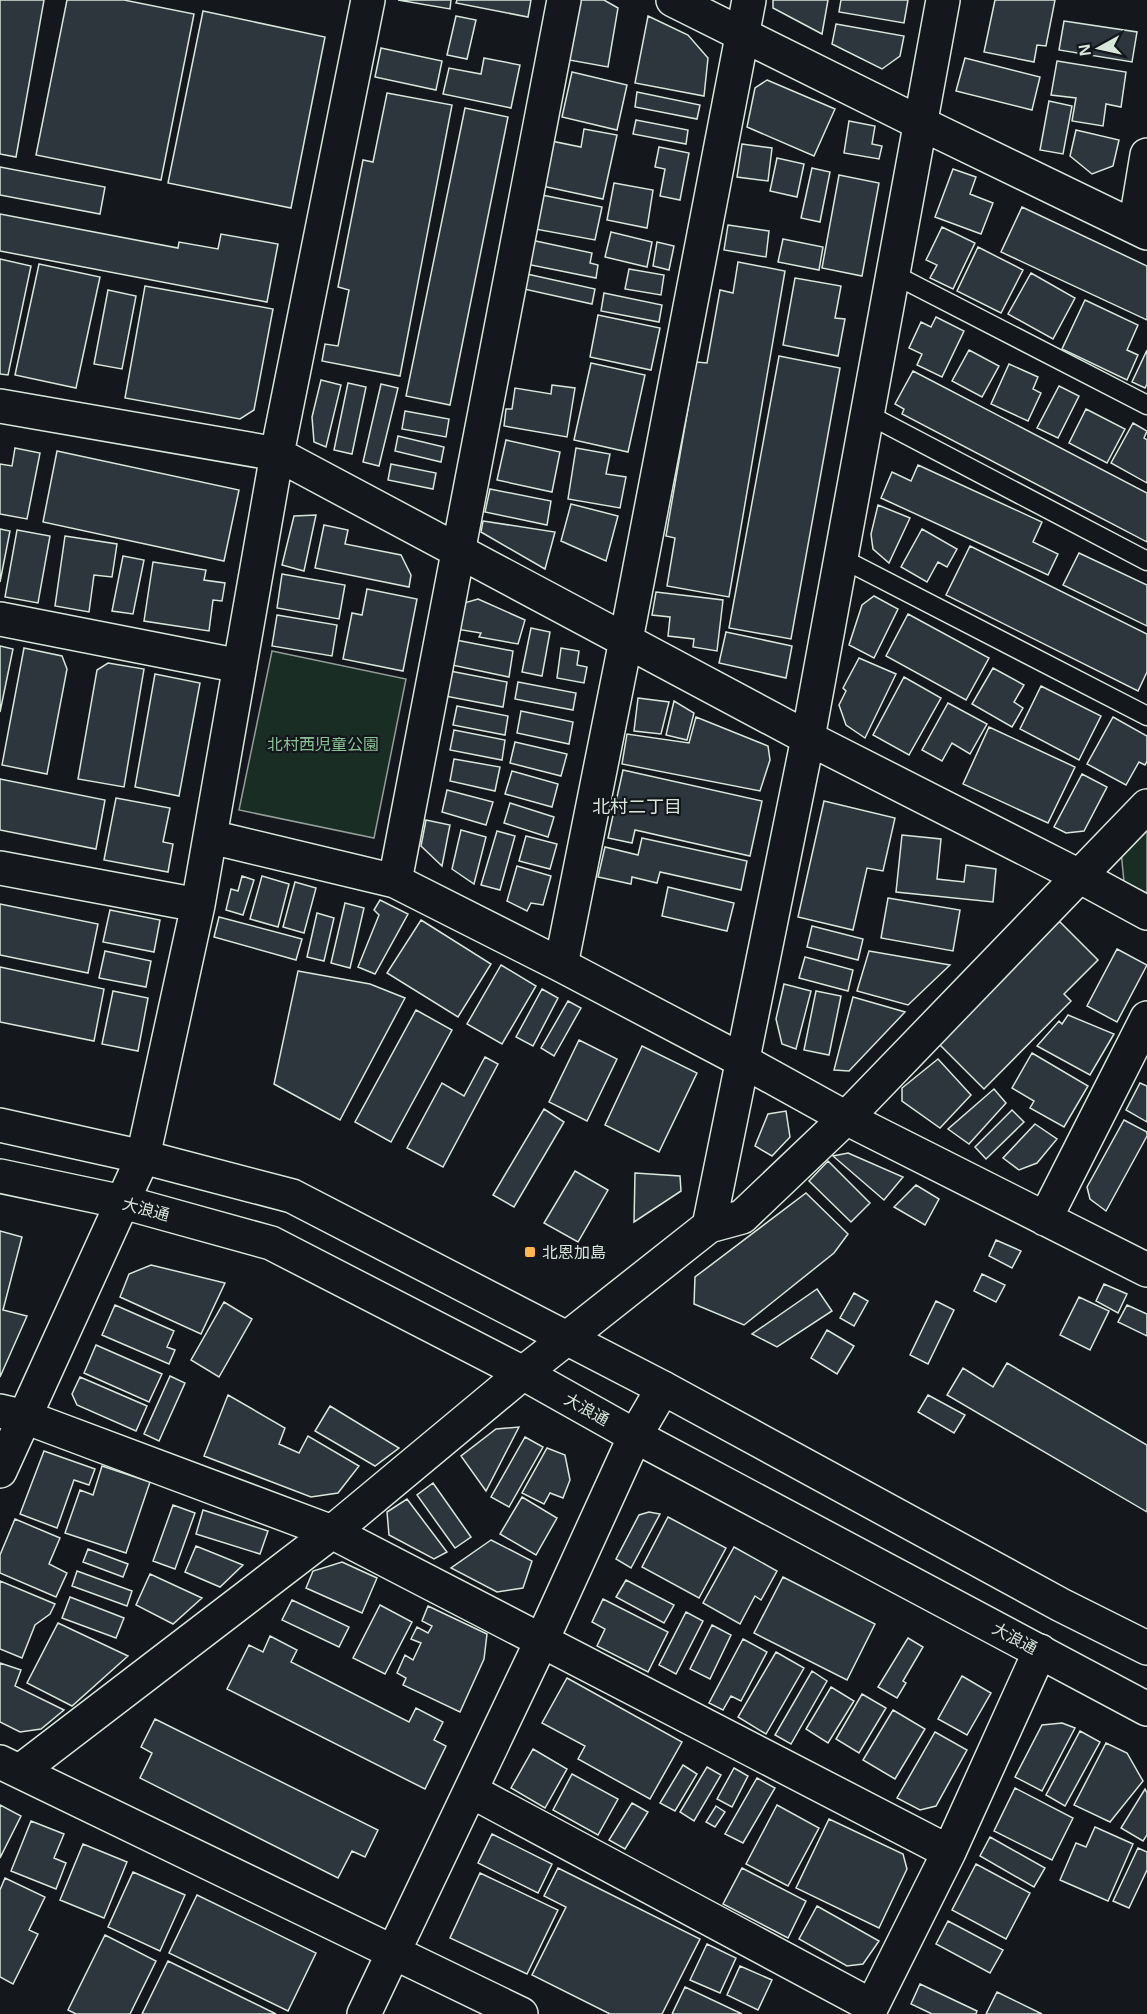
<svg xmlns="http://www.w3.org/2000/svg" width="1147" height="2014" font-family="Arial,'Noto Sans JP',sans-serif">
  <rect width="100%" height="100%" fill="#14181c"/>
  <path fill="#1a2d24" stroke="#939e99" stroke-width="1.5" d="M272 651 406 679 374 838 239 810Z
    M1147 823V893L1124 882 1121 851Z"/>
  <path fill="#2c363c" stroke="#d8e6dc" stroke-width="1.5" d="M0 0H44L16 157 0 154Z
    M67 0H124L194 14 161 180 36 155Z
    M398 0H451L450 9Z
    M457 0H531L528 17 456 3Z
    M582 0H604L618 8 608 67 569 60 579 1Z
    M773 0H828L822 34 773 8Z
    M841 0H908L904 23 839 12Z
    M995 0H1055L1046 46 1037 45 1034 62 984 52Z
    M203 11 325 37 291 208 168 183Z
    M456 16 476 20 467 59 447 55Z
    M648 16 688 35 708 58 704 96 635 83Z
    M1064 21 1137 32 1132 62 1059 50Z
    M836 24 904 36 900 56 882 69 832 44Z
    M381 48 442 61 436 90 375 77Z
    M484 58 520 65 511 108 443 94 449 68 481 74Z
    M965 58 1040 77 1032 110 956 91Z
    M1057 61 1126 72 1121 107 1106 104 1103 126 1072 121 1076 98 1051 95Z
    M572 72 627 85 617 130 562 117Z
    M767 80 835 109 814 156 747 127 755 88Z
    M637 92 700 105 697 119 635 107Z
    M387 93 452 105 400 376 322 361 325 344 338 346 349 290 338 287 363 160 373 162Z
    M1049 101 1072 106 1063 154 1040 150Z
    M465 108 508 117 450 405 406 396Z
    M636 120 688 130 686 144 633 134Z
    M849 121 875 126 872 144 882 146 879 159 844 153Z
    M584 129 617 135 603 199 542 186 551 141 581 147Z
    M1076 130 1119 140 1113 166 1092 174 1070 156Z
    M742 144 772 148 768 181 737 177Z
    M659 147 689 153 680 200 660 196 665 169 655 167Z
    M777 158 804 164 797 197 770 191Z
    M0 167 105 187 100 214 0 195Z
    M812 168 830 172 820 222 801 218Z
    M953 169 976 177 970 194 993 203 981 234 935 217Z
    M839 175 879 183 862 276 822 268Z
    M614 183 653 190 647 228 607 220Z
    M542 195 602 207 595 240 535 229Z
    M1022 207 1147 266V320L1001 252Z
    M0 214 178 248 179 242 218 249 221 234 278 244 267 302 0 251Z
    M728 225 769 231 766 257 724 250Z
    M942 227 975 243 953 289 930 278 937 265 926 260Z
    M611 232 652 242 647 267 605 257Z
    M783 239 823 247 819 270 778 262Z
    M531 240 592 253 590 263 598 265 596 278 526 264Z
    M657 242 674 246 669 270 653 266Z
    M978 247 1023 270 1001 313 957 291Z
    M0 259 31 266 8 375 0 374Z
    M738 262 785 271 729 597 667 586 675 538 666 536 696 362 707 363 720 290 733 293Z
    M39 264 100 277 76 388 15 375Z
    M629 269 664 275 661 295 625 289Z
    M1031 273 1075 298 1053 339 1008 314Z
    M527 274 595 289 592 304 524 289Z
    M795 278 841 286 835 318 845 319 838 356 783 345Z
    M145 286 273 309 254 410 240 419 125 398Z
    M108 290 136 296 122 369 94 364Z
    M604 293 662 305 659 322 601 311Z
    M1085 300 1138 325 1127 350 1138 355 1127 380 1062 349Z
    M598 315 660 328 651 370 590 357Z
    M936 317 964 331 942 377 917 365 922 354 909 348 921 322 931 327Z
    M969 350 999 366 982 397 952 381Z
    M1147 350V384L1145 388 1132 382Z
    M779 356 840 368 791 639 729 628Z
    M591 363 645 375 628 452 574 440Z
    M1009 364 1038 377 1033 389 1041 393 1028 421 991 404Z
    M913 371 1147 493V542L902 414 904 409 895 404Z
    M321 380 341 385 326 447 314 442 312 417Z
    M348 383 366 387 352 454 334 450Z
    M381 384 398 388 379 466 363 462Z
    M552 385 575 388 567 437 504 426 506 409H512L515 388 551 394Z
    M1059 386 1079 396 1058 438 1037 428Z
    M1086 409 1125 429 1107 463 1069 443Z
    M405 411 449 419 446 437 402 429Z
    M1133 423 1147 431 1144 438 1147 440V483L1111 463Z
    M398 436 444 447 441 462 395 451Z
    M506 440 560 452 552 492 497 480Z
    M15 448 40 453 27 519 0 514V464L12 466Z
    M576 448 610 454 606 474 626 477 620 508 568 499Z
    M57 451 239 490 224 561 43 522Z
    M391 464 436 473 433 489 388 480Z
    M918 465 1042 522 1033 542 1058 554 1048 575 881 498 892 472 911 481Z
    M490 489 551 501 547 525 485 512Z
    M571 504 618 516 606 561 561 541Z
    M878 505 910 518 889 563 873 549 872 542 871 534Z
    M316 515 304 571 282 565 294 516Z
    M483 521 555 532 545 569 481 532Z
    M324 525 348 530 345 544 401 555 411 575 409 587 315 568Z
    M0 529 10 531 0 582Z
    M922 529 957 549 947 567 938 562 927 582 901 567Z
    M17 530 50 536 38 603 5 597Z
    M65 536 117 544 112 577 94 575 89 612 55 606Z
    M970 546 1147 634V672L1138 691 946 595Z
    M1079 553 1147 585V626L1063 585Z
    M123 556 144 560 133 614 112 611Z
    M153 562 206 570 204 580 225 583 222 601 213 600 209 631 144 621Z
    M282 574 345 585 339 619 277 608Z
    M367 589 417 599 403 671 343 659 352 613 362 615Z
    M656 592 723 600 717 651 693 647 694 639 668 636 670 617 652 615Z
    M874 596 898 609 874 658 849 645 862 605Z
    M478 599 525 620 518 644 479 637 481 633 456 629 464 603Z
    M908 614 989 658 966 700 886 656Z
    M277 615 337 625 332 656 272 646Z
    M531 628 550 632 542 676 522 672Z
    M726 632 792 646 786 678 719 663Z
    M456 640 513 651 509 677 452 665Z
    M0 646 13 649 0 712Z
    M24 648 62 656 67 669 47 774 2 765Z
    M561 648 579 651 577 665 587 667 584 683 557 678Z
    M859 658 896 674 865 738 846 725 839 705 846 691 843 688Z
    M108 663 144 669 124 787 78 779 97 670Z
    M993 668 1024 685 1014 702 1023 708 1012 727 972 704Z
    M450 671 507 682 503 707 445 696Z
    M155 674 200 683 179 796 135 787Z
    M904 677 941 698 909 755 873 735Z
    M518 682 576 693 573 710 515 699Z
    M1041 686 1101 716 1079 760 1020 729Z
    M638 698 669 702 661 734 634 731Z
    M674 701 694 713 687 740 666 735Z
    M948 703 987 724 970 754 952 743 942 761 922 750Z
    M457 706 508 716 505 735 453 725Z
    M521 711 573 722 569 744 517 733Z
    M696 717 768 746 770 760 760 791 622 764 627 734 689 743Z
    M1113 717 1147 736V761L1145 765 1139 762 1126 785 1087 764Z
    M989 727 1075 767 1048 823 963 784Z
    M454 730 505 740 502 760 450 750Z
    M515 742 567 754 561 776 510 763Z
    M454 759 500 767 495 791 450 781Z
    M623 770 762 801 750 856 635 830 632 843 608 838Z
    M512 771 558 784 552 807 505 794Z
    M1082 774 1107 787 1084 831 1066 833 1054 827Z
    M0 779 105 800 96 849 0 830Z
    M447 790 493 802 486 825 442 812Z
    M116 798 170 808 163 842 173 844 168 872 104 860Z
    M824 801 895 818 883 871 867 868 853 930 798 917Z
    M510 803 554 817 548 837 504 823Z
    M426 820 450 825 442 866 421 846Z
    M461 830 486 837 474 884 452 869Z
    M497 831 515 836 500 890 481 885Z
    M902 835 941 839 937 879 964 882 966 865 996 869 993 902 896 892Z
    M526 836 557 844 550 869 519 861Z
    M642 838 747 861 741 890 660 872 657 883 632 877 631 884 598 877 605 847 638 855Z
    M517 866 551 876 543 905 531 903 527 911 507 901Z
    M242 876 254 880 243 915 226 910 231 889 238 891Z
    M262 876 289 884 278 927 250 919Z
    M295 882 316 888 304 933 283 927Z
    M668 887 734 903 727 931 662 916Z
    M888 898 960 910 953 951 881 938Z
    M380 900 408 914 375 974 358 967 379 915 374 910Z
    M345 903 364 908 350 968 331 963Z
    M0 904 98 924 88 973 0 955Z
    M110 910 160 920 154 952 103 942Z
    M317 913 334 918 324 961 307 957Z
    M219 917 302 939 296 960 214 937Z
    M421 920 491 964 458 1017 387 973Z
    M1059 921 1098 960 1064 994 1071 1001 984 1089 938 1043Z
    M812 926 863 939 858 960 807 947Z
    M1117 949 1147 965 1117 1022 1087 1006Z
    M105 951 151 961 146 987 99 978Z
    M869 951 950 965 908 1005 857 991Z
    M805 957 853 970 848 991 799 978Z
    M501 965 536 986 502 1044 467 1024Z
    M0 967 104 989 94 1041 0 1022Z
    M298 971 370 984 405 998 340 1120 274 1084Z
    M784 984 811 991 796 1049 782 1044 776 1019Z
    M542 989 558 998 533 1046 516 1037Z
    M113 991 148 998 138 1051 102 1044Z
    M816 991 841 996 829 1055 804 1050Z
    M853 997 905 1012 849 1071 834 1070Z
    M568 1001 581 1008 554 1056 541 1048Z
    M416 1010 452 1030 391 1142 355 1122Z
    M1068 1015 1114 1034 1090 1075 1037 1046 1059 1021 1062 1024Z
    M579 1040 617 1059 587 1121 549 1102Z
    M642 1046 697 1073 659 1152 605 1125Z
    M1032 1053 1088 1086 1064 1127 1030 1108 1034 1101 1012 1088Z
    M485 1057 498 1064 443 1167 407 1148 442 1083 464 1096Z
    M938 1059 971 1095 940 1128 902 1101V1088Z
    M1140 1083 1147 1086V1122L1126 1110Z
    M994 1089 1006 1103 969 1144 948 1129Z
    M544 1109 564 1122 514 1207 493 1195Z
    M1012 1110 1024 1122 986 1159 975 1147Z
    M786 1111 790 1137 772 1156 755 1146 768 1114Z
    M1124 1120 1147 1132V1136L1106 1211 1090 1199 1087 1187Z
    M1035 1124 1057 1139 1037 1163 1019 1170 1003 1158Z
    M848 1153 903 1177 884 1200 833 1156Z
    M828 1161 870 1203 851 1222 809 1181Z
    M575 1171 608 1190 578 1242 544 1223Z
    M635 1173 680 1176 681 1191 634 1222Z
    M916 1185 939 1199 925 1225 894 1207Z
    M806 1193 848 1234 834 1253 744 1325 694 1304 695 1277Z
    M0 1231 22 1237 3 1310 27 1316 0 1377Z
    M996 1240 1021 1251 1012 1268 989 1256Z
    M151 1265 225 1283 201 1334 120 1297 129 1274Z
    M982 1274 1005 1285 996 1302 974 1291Z
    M1104 1284 1127 1294 1118 1313 1096 1301Z
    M817 1289 832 1311 777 1347 752 1334Z
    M854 1293 868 1301 854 1326 840 1318Z
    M1079 1297 1109 1311 1090 1350 1060 1335Z
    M936 1301 954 1310 928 1364 910 1355Z
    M224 1302 252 1319 219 1377 191 1360Z
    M115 1305 174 1331 167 1347 175 1350 169 1364 102 1335Z
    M1127 1305 1147 1314V1336L1118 1322Z
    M827 1330 854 1346 837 1374 811 1358Z
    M96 1345 162 1374 149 1402 84 1373Z
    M1007 1363 1147 1445V1512L947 1395 963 1368 993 1387Z
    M170 1376 185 1383 159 1441 144 1434Z
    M80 1377 147 1406 136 1431 77 1405 72 1394Z
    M228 1395 285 1428 279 1444 299 1453 308 1436 359 1466 338 1493 311 1497 204 1456Z
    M928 1395 965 1415 954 1433 918 1412Z
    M330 1406 399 1448 375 1466 315 1431Z
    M519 1427 486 1491 461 1456 496 1429Z
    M525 1437 543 1447 509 1507 491 1497Z
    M547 1448 565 1455 570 1480 563 1498 550 1493 544 1504 522 1493Z
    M44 1451 95 1469 89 1485 74 1480 57 1528 20 1514Z
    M102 1466 150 1482 126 1553 65 1533 80 1490 93 1495Z
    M433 1483 471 1537 455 1548 417 1495Z
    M522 1497 557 1518 536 1555 500 1534Z
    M407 1499 447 1552 434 1559 389 1535 387 1512Z
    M173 1505 195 1513 175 1569 153 1561Z
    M203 1510 268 1531 260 1554 196 1534Z
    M649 1512 660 1514 631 1568 616 1559 639 1515Z
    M668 1517 726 1548 699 1598 642 1567Z
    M15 1519 60 1538 49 1564 67 1573 56 1597 0 1573V1555Z
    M491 1540 532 1561 523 1588 497 1592 451 1568Z
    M196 1546 243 1565 220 1587 185 1572Z
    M734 1547 777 1571 761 1600 755 1596 740 1624 703 1603Z
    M88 1549 128 1564 123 1577 83 1562Z
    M342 1562 377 1578 362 1613 306 1588 313 1571Z
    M77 1571 132 1591 127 1606 72 1586Z
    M150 1574 202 1598 173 1624 136 1605Z
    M783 1577 875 1624 847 1680 754 1633Z
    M626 1580 674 1605 664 1623 616 1597Z
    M0 1581 55 1604 50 1614 35 1625 22 1658 0 1649Z
    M70 1597 124 1618 116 1638 62 1618Z
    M603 1599 668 1632 648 1672 597 1646 605 1629 592 1622Z
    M292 1600 349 1627 339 1647 282 1620Z
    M380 1605 412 1622 385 1674 353 1658Z
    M428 1606 487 1634 484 1659 460 1712 403 1685 406 1678 397 1673 405 1655 413 1660 421 1643 411 1639 417 1627 428 1633 432 1626 422 1621Z
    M686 1612 703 1621 676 1674 659 1665Z
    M58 1623 128 1656 72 1706 27 1683Z
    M712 1625 731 1635 710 1679 690 1669Z
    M270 1636 297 1650 291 1662 409 1722 416 1708 443 1722 434 1740 446 1746 425 1789 227 1689 249 1645 263 1652Z
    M908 1638 923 1647 903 1681 906 1683 897 1698 878 1687Z
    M743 1639 767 1652 741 1701 731 1696 723 1710 709 1703Z
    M776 1652 804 1668 766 1734 738 1717Z
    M0 1663 21 1670 15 1686 64 1710 41 1729 20 1732 0 1722Z
    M812 1671 827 1681 791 1744 775 1735Z
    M962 1676 991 1693 967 1735 938 1719Z
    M567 1678 682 1742 650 1799 578 1759 585 1746 542 1723Z
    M831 1687 854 1701 828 1743 806 1729Z
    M862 1694 886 1708 859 1753 836 1739Z
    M893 1710 925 1729 895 1779 863 1760Z
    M155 1719 378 1830 365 1857 352 1851 338 1878 140 1778 152 1753 141 1747Z
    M1062 1723 1075 1728 1042 1791 1015 1777 1042 1725Z
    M1080 1731 1100 1742 1065 1806 1046 1795Z
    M935 1732 967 1750 936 1806 920 1810 897 1798Z
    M1106 1743 1127 1753 1143 1781 1110 1822 1074 1805Z
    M533 1749 567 1769 545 1808 511 1788Z
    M683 1765 697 1774 675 1811 660 1803Z
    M707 1767 721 1775 694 1821 680 1812Z
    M734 1768 748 1776 732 1807 717 1799Z
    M572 1774 618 1799 598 1835 553 1810Z
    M757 1778 775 1788 743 1843 725 1834Z
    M1015 1788 1073 1818 1052 1860 994 1831Z
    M1145 1789 1147 1793V1835L1143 1841 1121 1828Z
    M632 1803 648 1812 625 1849 609 1840Z
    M0 1805 21 1816 0 1858Z
    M777 1805 819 1828 788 1886 746 1864Z
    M716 1806 725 1812 715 1827 706 1822Z
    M829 1819 903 1854 907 1869 879 1928 796 1888Z
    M31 1821 64 1834 54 1858 66 1863 56 1889 11 1871Z
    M1095 1827 1133 1844 1108 1901 1060 1880 1076 1843 1086 1847Z
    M492 1834 552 1864 538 1893 478 1863Z
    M990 1837 1045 1868 1034 1887 980 1856Z
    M83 1844 127 1862 104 1918 60 1900Z
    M1138 1848 1147 1852V1870L1129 1908 1113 1901Z
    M976 1864 1030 1893 1006 1939 952 1910Z
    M558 1868 700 1939 662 2014H610L532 1975 566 1907 544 1896Z
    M742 1868 806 1901 788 1938 723 1904Z
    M133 1872 185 1895 160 1951 108 1927Z
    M480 1873 558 1910 527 1974 450 1938Z
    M5 1878 45 1897 29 1930 38 1934 13 1984 0 1977V1890Z
    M197 1895 316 1953 288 2011 169 1953Z
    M817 1906 879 1941 863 1964 847 1966 799 1939Z
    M948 1921 1003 1950 990 1973 936 1944Z
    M105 1935 156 1961 130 2014H76L68 2010Z
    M707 1944 736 1958 720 1993 690 1980Z
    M168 1961 276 2014H142Z
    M740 1966 772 1980 758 2010 727 1995Z
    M920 1984 977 2011 976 2014H932L911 2004Z
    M685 1987 742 2014H672Z
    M997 1992 1042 2014H986Z"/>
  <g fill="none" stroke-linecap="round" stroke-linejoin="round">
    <defs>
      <path id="lane" d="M893 274 1147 405
        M867 414 1147 561
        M841 558 1147 716"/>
      <path id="street" d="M673 0 920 123 1147 233
        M1135 227 1147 155
        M0 406 277 454 808 738 1079 876 1147 913
        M0 619 240 666
        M211 837 395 881 561 965 743 1061 846 1118 1147 1270
        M0 868 198 905
        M395 881 564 0
        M561 965 626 640 749 0
        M143 1157 198 905 277 454 368 0
        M1045 1219 1147 1018
        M709 1226 808 738 943 0
        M0 1411 25 1417 332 1532 949 1852
        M20 1771 332 1532 523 1373 709 1226 742 1217 846 1118 1147 806
        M471 1791 872 2006
        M868 2014 949 1852 1040 1651"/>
      <path id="secondary" d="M0 1471 143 1157
        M0 1762 521 2014
        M364 2014 542 1640 635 1436 663 1388"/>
      <path id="primary" d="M0 1125 143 1157 292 1196 663 1388 1061 1605 1147 1648
        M0 1176 123 1202 271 1243 523 1373 635 1436 1147 1709"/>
    </defs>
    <use href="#lane" stroke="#d8e6dc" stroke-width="21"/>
    <use href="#street" stroke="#d8e6dc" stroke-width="36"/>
    <use href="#secondary" stroke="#d8e6dc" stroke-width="36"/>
    <use href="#primary" stroke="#d8e6dc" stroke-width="36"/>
    <use href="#lane" stroke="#14181c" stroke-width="18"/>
    <use href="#street" stroke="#14181c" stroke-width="33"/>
    <use href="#secondary" stroke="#14181c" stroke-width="33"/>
    <use href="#primary" stroke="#14181c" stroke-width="33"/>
  </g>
  <rect fill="#ffb74d" stroke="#14181c" stroke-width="2" x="524" y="1246" width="12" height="12" rx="3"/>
  <g text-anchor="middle" stroke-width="4.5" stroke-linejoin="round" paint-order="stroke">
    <g font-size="16" fill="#8ac095" stroke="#14181c">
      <text x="323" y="750">北村西児童公園</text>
    </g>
    <g font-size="16" fill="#d8e6dc" stroke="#14181c">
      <text transform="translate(146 1209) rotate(15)" y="6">大浪通</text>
      <text transform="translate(587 1409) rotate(29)" y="6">大浪通</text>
      <text transform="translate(1015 1638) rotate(28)" y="6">大浪通</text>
    </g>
    <g font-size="16" fill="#d8e6dc" stroke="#14181c" text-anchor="start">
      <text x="542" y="1258">北恩加島</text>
    </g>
    <g font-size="18" fill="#d8e6dc" stroke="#14181c">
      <text x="637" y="813">北村二丁目</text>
    </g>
  </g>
  <g transform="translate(1099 48) rotate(262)" stroke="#14181c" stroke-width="4.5" paint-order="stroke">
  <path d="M0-4.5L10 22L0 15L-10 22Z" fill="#d8e6dc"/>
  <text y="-9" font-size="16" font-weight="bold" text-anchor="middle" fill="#d8e6dc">N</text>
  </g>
</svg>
